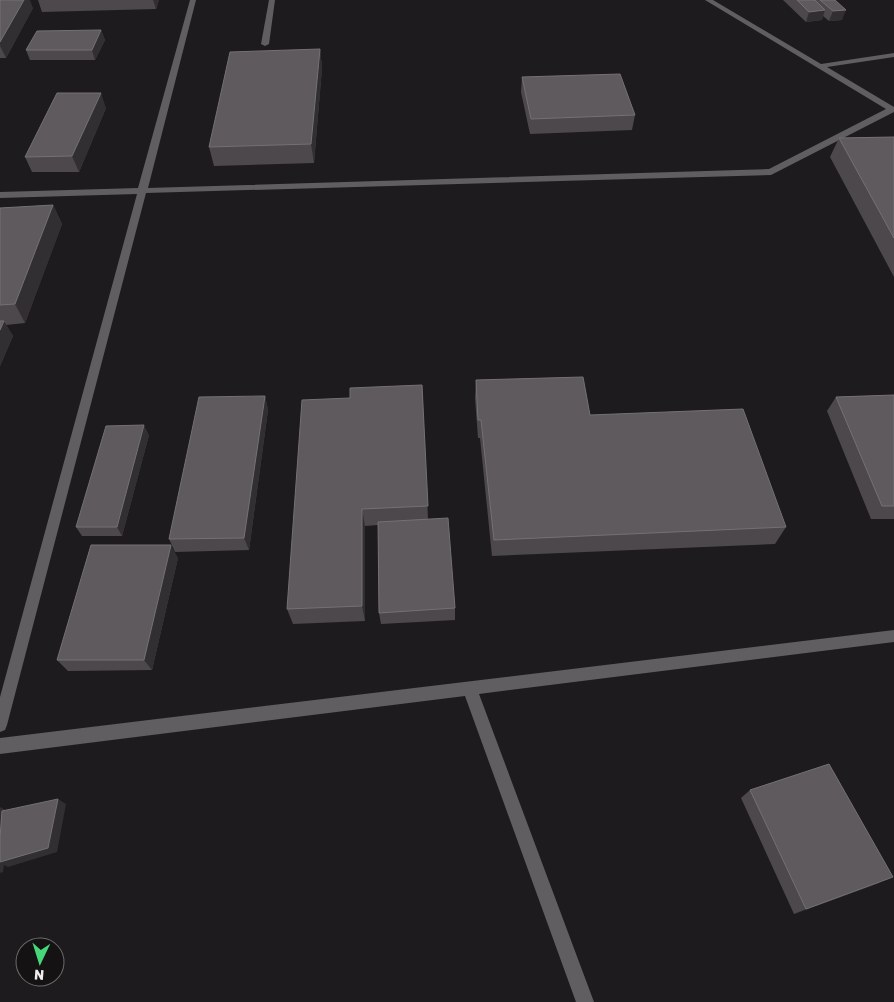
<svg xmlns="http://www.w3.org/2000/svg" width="894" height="1002" font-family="Rubik,sans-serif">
  <rect width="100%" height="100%" fill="#1e1b1e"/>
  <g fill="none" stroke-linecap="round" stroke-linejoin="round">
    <path fill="#605e60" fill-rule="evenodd" d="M269 0H275L269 44 265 46 261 44Z"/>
    <path fill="#605e60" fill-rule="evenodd" d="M190 0H196L148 188 769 169 886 109 705 0H713L821 64 894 53V57L827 67 894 107V112L771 175 146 193 7 725 5 730 0 732V697L137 194 0 198V192L138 188Z
      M894 630V642L479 694 594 1002H576L465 696 0 754V738Z"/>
  </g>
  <path fill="#4c484b" d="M0 0 33 8 6 58H0Z
    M38 0H159L156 9 42 12Z
    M783 0H835L842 20 829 21 823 16 822 20 806 22Z
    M101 30 105 40 95 60H30L26 50Z
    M320 49 322 68 314 163 214 166 209 147Z
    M522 77 635 115 632 130 530 134 521 92Z
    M106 108 79 172H32L25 157Z
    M894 137V277L830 157 839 138Z
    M53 205 62 224 25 323 6 325 13 336 0 366V208Z
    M476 380 590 415 786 527 775 544 492 556 480 438H478L475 398Z
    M422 385 428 519 455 608V620L381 624 379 613 378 525 365 526V621L293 624 287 609 350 398Z
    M894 395V519H871L827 411 836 397Z
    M265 396 268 410 249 550 175 552 169 539Z
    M149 435 122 536H82L76 527Z
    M178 558 152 670 68 671 57 660Z
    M750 790 879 883 794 914 741 798Z"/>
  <path fill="#322f32" d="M24 0H30L33 8 6 58 0 46V42Z
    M153 0H159L156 9Z
    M825 10 822 20 806 22 809 12Z
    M846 10 842 20 829 21 833 11Z
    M101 30 105 40 95 60 92 50Z
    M320 49 322 68 314 163 311 144Z
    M101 93 106 108 79 172 72 156Z
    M53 205 62 224 25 323 15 304Z
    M4 321 13 336 0 366V330Z
    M265 396 268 410 249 550 244 538Z
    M144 425 149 435 122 536 117 527Z
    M362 509 365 526V621L362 606Z
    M171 545 178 558 152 670 144 660Z
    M58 799 66 804 57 852 8 867 4 865 3 872 0 873V807L7 811Z
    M893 877 879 883 794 914 806 909Z"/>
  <path fill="#5e5a5d" stroke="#747174" d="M0 0H24L0 42Z
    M797 0H815L825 10 809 12Z
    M820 0H835L846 10 833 11Z
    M101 30 92 50H26L37 31Z
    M320 49 311 144 209 147 230 52Z
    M620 74 635 115 531 119 522 77Z
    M57 93H101L72 156 25 157Z
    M894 137V238L839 138Z
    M53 205 15 304 0 305V208Z
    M0 321H4L0 330Z
    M583 377 590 415 743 409 786 527 494 540 481 420H478L476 380Z
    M422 385 428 506 362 509V606L287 609 302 400 350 398V388Z
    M894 395V506H882L836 397Z
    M265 396 244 538 169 539 199 397Z
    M144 425 117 527H76L106 426Z
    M448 518 455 608 379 613 378 522Z
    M91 545H171L144 660H57Z
    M829 764 893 877 806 909 750 790Z
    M58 799 48 848 0 862V838L2 811Z"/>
  <g transform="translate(40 962) rotate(184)"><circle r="24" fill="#151214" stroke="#6c6a6b"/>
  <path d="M0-4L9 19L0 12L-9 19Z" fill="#47d779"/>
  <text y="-8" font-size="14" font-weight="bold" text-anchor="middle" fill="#efedee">N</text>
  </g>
</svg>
